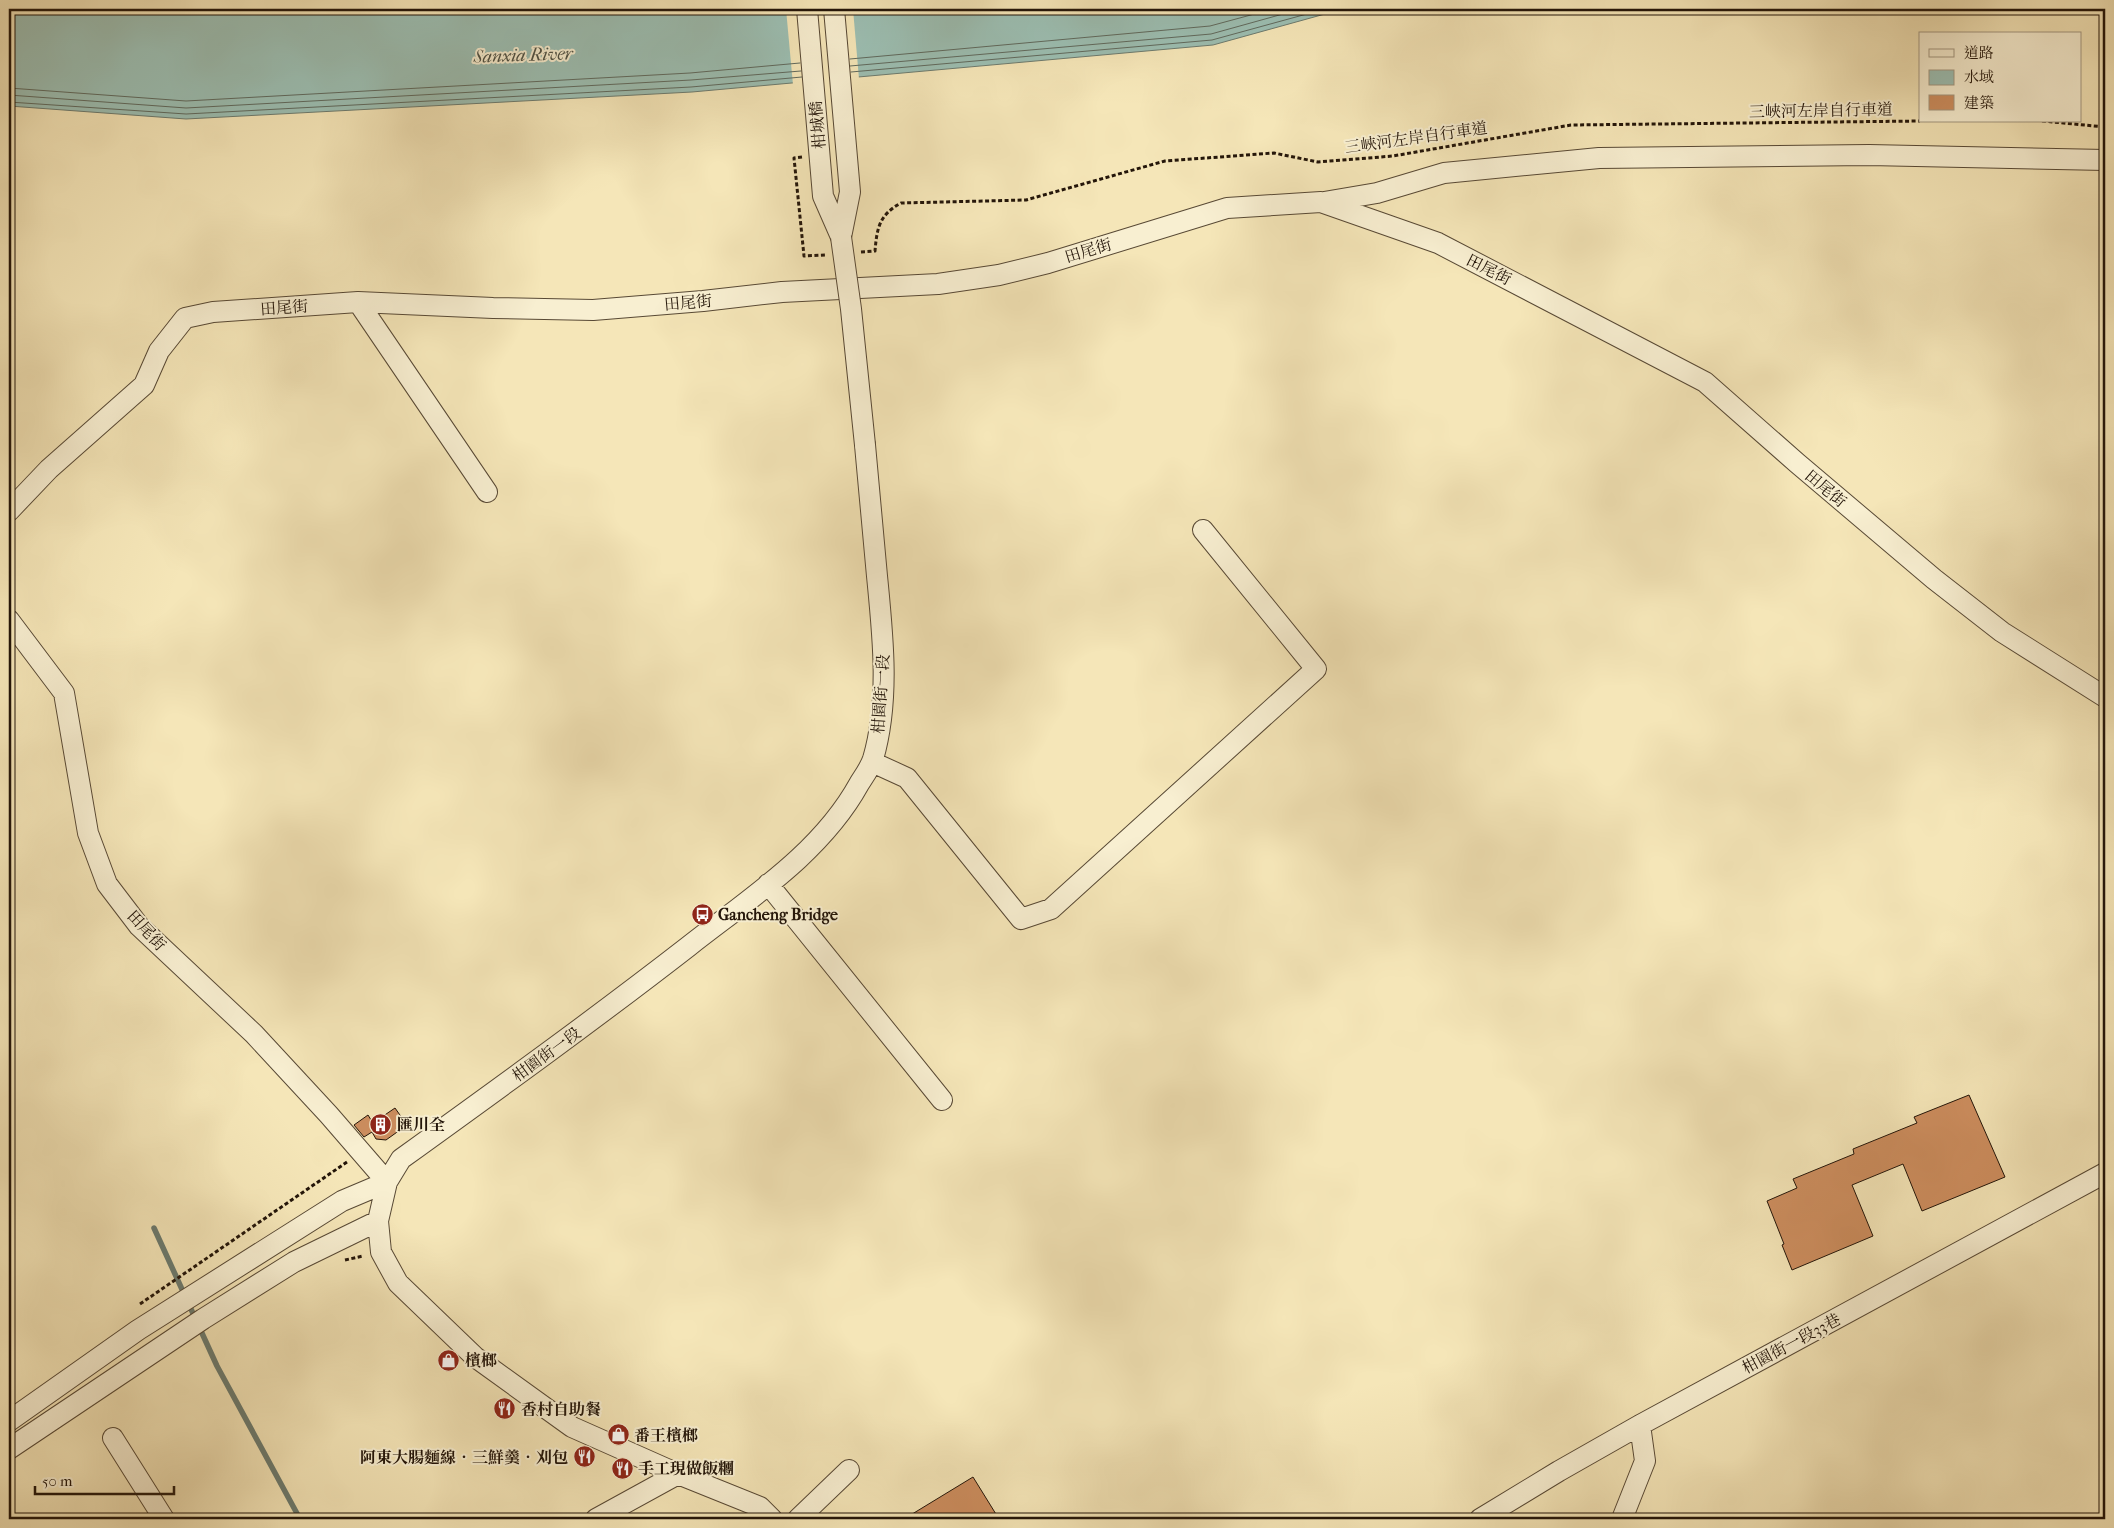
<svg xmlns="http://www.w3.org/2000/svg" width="2114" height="1528" font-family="'IM FELL French Canon','Noto Serif TC',serif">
  <rect width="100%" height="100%" fill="#f5e6b8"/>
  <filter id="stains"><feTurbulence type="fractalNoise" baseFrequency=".004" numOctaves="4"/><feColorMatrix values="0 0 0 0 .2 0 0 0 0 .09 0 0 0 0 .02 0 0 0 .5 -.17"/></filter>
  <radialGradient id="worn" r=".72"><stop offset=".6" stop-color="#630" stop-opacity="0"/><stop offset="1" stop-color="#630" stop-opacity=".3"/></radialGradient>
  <path fill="#9cbfb3" stroke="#6c7b6f" d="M9 9H1343L1213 45 692 92 186 119 9 106Z"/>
  <path fill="#f5e6b8" d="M786 9H853L859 79 793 85Z"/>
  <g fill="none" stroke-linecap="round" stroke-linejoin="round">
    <path stroke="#606a5e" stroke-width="1" d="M850 59 1210 26 1273 9
      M850 66 1211 34 1301 9
      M851 72 1212 40 1325 9
      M9 88 186 101 690 73 800 63
      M9 95 186 108 691 80 801 71
      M9 102 186 114 691 87 802 77"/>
    <path stroke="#6c7b6f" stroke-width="5.5" d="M154 1228 217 1366 300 1519
      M666 1519 672 1516 679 1519"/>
  </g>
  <path fill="#cd8e5f" stroke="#231509" d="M1969 1095 2005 1177 1922 1211 1903 1164 1852 1185 1873 1236 1792 1270 1782 1245 1784 1244 1767 1201 1797 1188 1793 1179 1854 1154 1853 1149 1917 1123 1914 1117Z
    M395 1108 407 1125 386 1140 376 1139 372 1132 364 1137 354 1125 368 1115 373 1123Z
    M973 1477 999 1519H904Z"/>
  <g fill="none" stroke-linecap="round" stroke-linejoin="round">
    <defs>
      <path id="minor" d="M807 9 823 196 841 237
        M834 9 850 192 841 237
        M1324 202 1377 193 1444 173 1599 158 1869 155 2105 160
        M358 302 487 492
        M9 511 49 469 144 385 159 351 185 318 213 312 358 302 493 308 593 310 703 301 782 292 938 284 999 275 1048 263 1227 208 1321 202 1438 243 1705 382 1797 463 1934 579 2002 632 2105 697
        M9 620 64 693 88 833 107 884 139 926 254 1034 329 1115 387 1182 342 1201 138 1330 9 1421
        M872 762 907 778 1021 919 1051 909 1316 669 1203 530
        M768 884 942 1100
        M113 1438 164 1519
        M9 1449 203 1319 294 1262 378 1221
        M596 1519 678 1474
        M772 1519 760 1507 678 1474 572 1427 475 1357 398 1283 381 1252 378 1221 387 1182 401 1159C498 1089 595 1019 689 946 750 898 821 853 859 784 864 776 870 768 873 759 890 700 883 637 877 576 873 533 869 489 865 445
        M798 1519 849 1470
        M1480 1519 1559 1471 1640 1425 2105 1173
        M1622 1519 1645 1461 1640 1425"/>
    </defs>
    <use href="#minor" stroke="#584935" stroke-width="22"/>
    <path stroke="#231509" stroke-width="3" stroke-dasharray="4 2.5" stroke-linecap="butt" d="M2042 121 2105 127
      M802 157 794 158 804 256 825 255
      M861 252 875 251C877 228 879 215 901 203L1026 200 1165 161 1274 153 1318 162 1393 156 1571 125 1920 121
      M345 1260 363 1256
      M140 1304 347 1162"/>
    <use href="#minor" stroke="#f8efd1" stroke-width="20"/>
    <defs>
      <path id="minor-bridge" d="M841 237 851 309 865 445"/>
    </defs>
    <use href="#minor-bridge" stroke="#584935" stroke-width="22" stroke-linecap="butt"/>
    <use href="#minor-bridge" stroke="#f8efd1" stroke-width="20"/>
  </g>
  <defs>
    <symbol id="bus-disc" viewBox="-11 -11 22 22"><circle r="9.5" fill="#8f2418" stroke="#f8efd1"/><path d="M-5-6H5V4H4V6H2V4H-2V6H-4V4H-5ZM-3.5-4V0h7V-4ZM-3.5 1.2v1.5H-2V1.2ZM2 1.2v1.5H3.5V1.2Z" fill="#fff"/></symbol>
    <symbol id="building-disc" viewBox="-11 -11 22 22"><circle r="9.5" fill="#8f2418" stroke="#f8efd1"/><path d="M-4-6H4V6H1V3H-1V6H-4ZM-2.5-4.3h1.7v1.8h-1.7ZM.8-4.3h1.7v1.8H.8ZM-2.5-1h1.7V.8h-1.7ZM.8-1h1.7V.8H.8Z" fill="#fff"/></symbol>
    <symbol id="shop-disc" viewBox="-11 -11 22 22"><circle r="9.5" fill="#8f2418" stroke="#f8efd1"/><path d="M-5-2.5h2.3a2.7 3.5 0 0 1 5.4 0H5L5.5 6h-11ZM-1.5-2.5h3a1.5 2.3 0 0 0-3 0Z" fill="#fff"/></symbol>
    <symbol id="restaurant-disc" viewBox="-11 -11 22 22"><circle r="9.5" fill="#8f2418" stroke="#f8efd1"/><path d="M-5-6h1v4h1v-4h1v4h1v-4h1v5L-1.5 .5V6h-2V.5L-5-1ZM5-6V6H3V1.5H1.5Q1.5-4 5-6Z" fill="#fff"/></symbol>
  </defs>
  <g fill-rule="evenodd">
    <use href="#bus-disc" x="690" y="902" width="25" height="25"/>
    <use href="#building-disc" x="368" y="1112" width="25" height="25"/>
    <use href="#shop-disc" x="436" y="1348" width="25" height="25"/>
    <use href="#restaurant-disc" x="492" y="1396" width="25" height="25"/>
    <use href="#shop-disc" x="606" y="1422" width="25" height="25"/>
    <use href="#restaurant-disc" x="572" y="1444" width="25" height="25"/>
    <use href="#restaurant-disc" x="610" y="1456" width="25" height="25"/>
  </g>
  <g text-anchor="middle" stroke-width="4" stroke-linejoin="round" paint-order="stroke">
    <g font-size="16" fill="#231509" stroke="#f8efd1">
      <text transform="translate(1821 110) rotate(-1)" y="6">三峽河左岸自行車道</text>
      <text transform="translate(817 125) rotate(-95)" y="6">柑城橋</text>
      <text transform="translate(1416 137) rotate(-8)" y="6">三峽河左岸自行車道</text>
      <text transform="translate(1088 250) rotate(-17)" y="6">田尾街</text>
      <text transform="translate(1489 269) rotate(27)" y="6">田尾街</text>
      <text transform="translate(688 302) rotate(-5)" y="6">田尾街</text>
      <text transform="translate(284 307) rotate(-4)" y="6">田尾街</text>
      <text transform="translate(1826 488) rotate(40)" y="6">田尾街</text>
      <text transform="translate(880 694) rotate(-86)" y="6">柑園街一段</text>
      <text transform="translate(147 930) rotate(47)" y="6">田尾街</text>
      <text transform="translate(546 1054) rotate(-36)" y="6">柑園街一段</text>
      <text transform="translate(1791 1343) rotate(-28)" y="6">柑園街一段33巷</text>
    </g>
    <g font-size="16" font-weight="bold" fill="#231509" stroke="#f8efd1" text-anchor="start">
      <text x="718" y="920">Gancheng Bridge</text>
      <text x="397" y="1130">匯川全</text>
      <text x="465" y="1366">檳榔</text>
      <text x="521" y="1415">香村自助餐</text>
      <text x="634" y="1441">番王檳榔</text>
      <text x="568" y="1463" text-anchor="end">阿東大腸麵線‧三鮮羹‧刈包</text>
      <text x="638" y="1474">手工現做飯糰</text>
    </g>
    <g font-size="18" font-style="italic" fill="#4d5044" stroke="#f8efd1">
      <text transform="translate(523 55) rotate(-2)" y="6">Sanxia River</text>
    </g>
  </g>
  <rect width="2114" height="1528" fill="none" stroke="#f5e6b8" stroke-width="30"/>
  <rect x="10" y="10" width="2094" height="1508" fill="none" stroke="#231509" stroke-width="2.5"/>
  <rect x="15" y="15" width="2084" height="1498" fill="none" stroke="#231509"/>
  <rect x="1919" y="32" width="162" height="90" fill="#f8efd1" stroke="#a39881"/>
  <rect x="1929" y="49" width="25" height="8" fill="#f8efd1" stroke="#a39881"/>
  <text x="1964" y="58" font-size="15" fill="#231509">道路</text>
  <rect x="1929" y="70" width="25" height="15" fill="#9cbfb3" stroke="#a39881"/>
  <text x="1964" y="82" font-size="15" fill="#231509">水域</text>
  <rect x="1929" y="95" width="25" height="15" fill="#cd8e5f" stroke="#a39881"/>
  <text x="1964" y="108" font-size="15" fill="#231509">建築</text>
  <path d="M35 1486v8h139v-8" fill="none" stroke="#231509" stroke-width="2.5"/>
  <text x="42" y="1486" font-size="15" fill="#231509" stroke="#f8efd1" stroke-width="4" paint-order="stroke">50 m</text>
  <rect width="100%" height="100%" filter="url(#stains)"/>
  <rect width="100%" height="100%" fill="url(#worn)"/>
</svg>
